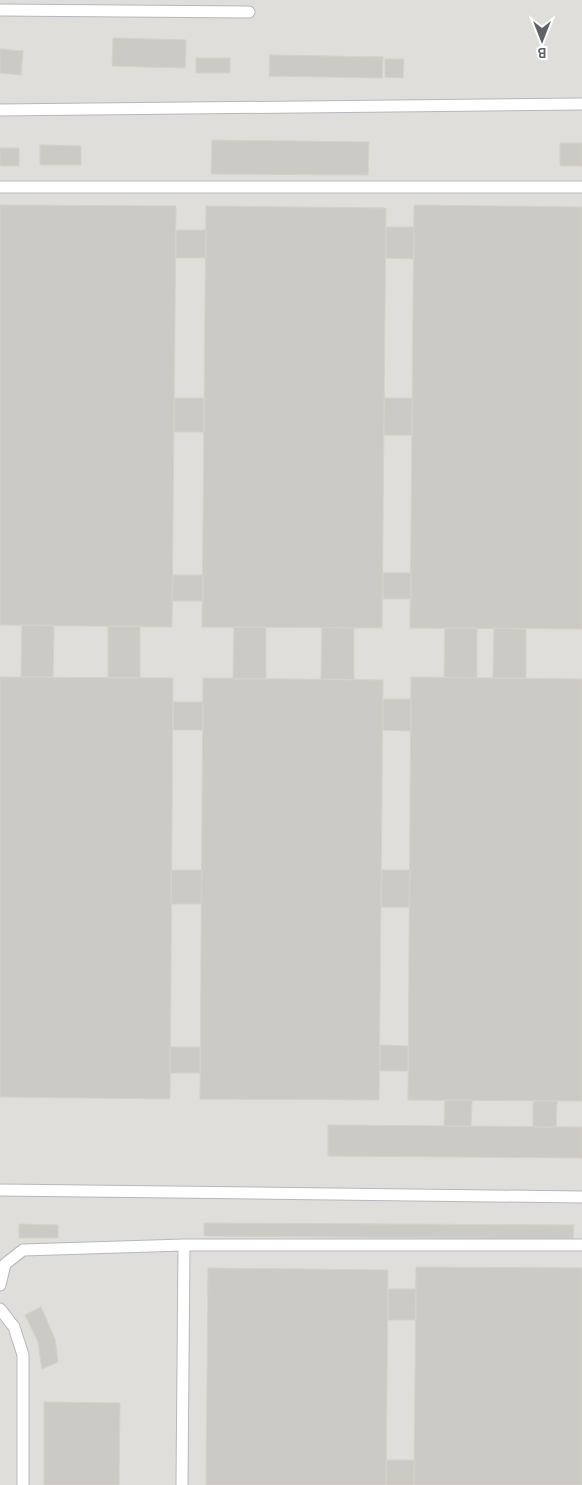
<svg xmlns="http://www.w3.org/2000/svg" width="582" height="1485" font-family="Cabin,sans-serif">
  <rect width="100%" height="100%" fill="#f1efe8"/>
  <path fill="#e0deda" d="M0 0H582V1485H0Z"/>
  <path fill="#cccac5" stroke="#d6d1c6" d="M113 38 186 40 185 68 112 66Z
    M0 49 23 51 21 75 0 73Z
    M270 55 383 57 382 78 269 76Z
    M196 58H230V73H196Z
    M385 59H404L403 78 385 77Z
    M212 140 369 142 368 175 211 174Z
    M560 143H582V166H560Z
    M40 145 81 146V165H40Z
    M0 148H19V166H0Z
    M0 205 176 206 172 627 0 625Z
    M414 205 582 207V629L410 628Z
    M206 206 386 208 382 628 202 627Z
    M386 227H414V259L386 258Z
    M176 230H206V258H176Z
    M175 398H204V432H174Z
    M384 398H413L412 435H384Z
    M383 573H411V599H383Z
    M173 575H203V601H172Z
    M22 625H54L53 677H21Z
    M108 626H140V678H108Z
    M234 627H266V679H233Z
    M322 627 354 628V680L321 679Z
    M445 628H477V678L444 677Z
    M494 628 526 629V678H493Z
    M0 677 173 678 170 1099 0 1097Z
    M411 677 582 679V1101L408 1100Z
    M203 678 383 680 379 1100 200 1099Z
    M383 699H411V731L383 730Z
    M173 702H203V730H173Z
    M171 870H202L201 904H171Z
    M382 870H410L409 907H381Z
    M380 1045 408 1046V1071H380Z
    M170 1047H200V1073H170Z
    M445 1100H472L471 1126H444Z
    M533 1101H557L556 1127H533Z
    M328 1125 582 1127V1158L328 1156Z
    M204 1223 574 1225 573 1239 204 1236Z
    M19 1224 58 1225V1238H19Z
    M416 1267 582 1268V1485H414Z
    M208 1268 388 1270 386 1485H206Z
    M388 1289H416V1320H388Z
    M41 1307 55 1339 58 1362 42 1369 38 1342 25 1315Z
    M44 1402 120 1403 119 1485H44Z
    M387 1460H415L414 1485H386Z"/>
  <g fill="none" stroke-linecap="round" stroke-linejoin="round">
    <defs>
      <path id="lane" d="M0 10 249 12
        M0 110 582 104
        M0 187H582
        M0 1190 582 1197
        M0 1285 5 1264 23 1250 184 1245H582
        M0 1309 14 1327 23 1355V1485
        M182 1485 184 1245"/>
    </defs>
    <use href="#lane" stroke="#b5b8bc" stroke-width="13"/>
    <use href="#lane" stroke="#fff" stroke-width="11"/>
  </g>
  <g transform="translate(542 40) rotate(180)" stroke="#ffffff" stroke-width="4" paint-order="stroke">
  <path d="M0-4L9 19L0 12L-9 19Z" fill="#5f6368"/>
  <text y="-8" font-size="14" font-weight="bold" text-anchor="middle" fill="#5f6368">B</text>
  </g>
</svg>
